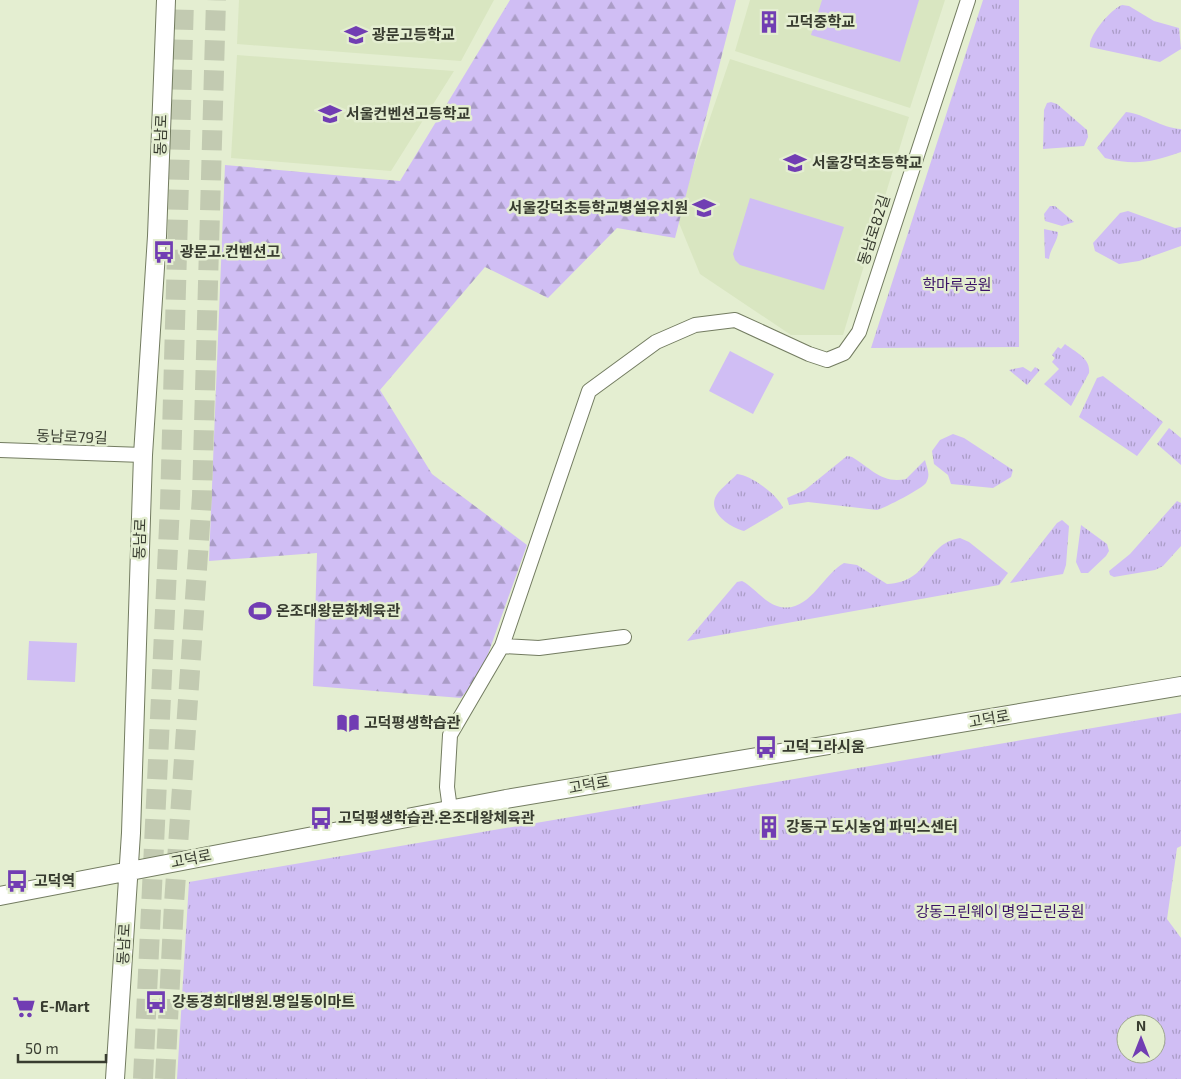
<svg xmlns="http://www.w3.org/2000/svg" width="1181" height="1079" font-family="'Exo 2','Noto Sans KR',sans-serif">
  <defs>
    <pattern id="forest-firs" width="22" height="20" patternUnits="userSpaceOnUse" patternTransform="scale(1.25)"><rect width="22" height="20" fill="#d0bef4"/><path d="M5 1l3.5 6h-7zM16 11l3.5 6h-7z" fill="#aa9cc6"/></pattern>
    <pattern id="park-tufts" width="24" height="20" patternUnits="userSpaceOnUse" patternTransform="scale(1.25)"><rect width="24" height="20" fill="#d0bef4"/><path d="M3 7l-1-3M5 7V3M7 7l1-3M15 17l-1-3M17 17v-4M19 17l1-3" fill="none" stroke="#aa9cc6"/></pattern>
  </defs>
  <rect width="100%" height="100%" fill="#e4eed1"/>
  <path fill="#d9e6c1" d="M239 0H494L461 61 237 44Z
    M750 0H945L910 108 735 51Z
    M237 55 454 71 391 171 231 158Z
    M730 59 909 117 843 335H791L700 274 679 223V209Z"/>
  <path fill="url(#forest-firs)" d="M510 0H736L675 238 617 228 548 298 485 267 380 390 432 474 527 545 482 671 461 698 313 686 317 553 209 561 225 165 400 181Z"/>
  <path fill="url(#park-tufts)" fill-rule="evenodd" d="M983 0H1019V347L871 348Z
    M1122 5 1129 6 1154 21 1179 28 1181 49 1160 62 1090 47C1088 36 1111 9 1122 5Z
    M1051 102 1057 104 1087 130 1088 137 1084 146 1043 149 1044 110 1047 103Z
    M1126 112C1145 114 1161 128 1181 129V152C1152 162 1136 166 1105 158L1097 148Z
    M1050 206H1055L1074 222 1062 226 1045 221 1044 214Z
    M1128 211 1175 228 1181 227V246L1139 261 1119 264 1095 251 1093 243 1120 213Z
    M1044 229 1058 232C1058 241 1050 249 1049 259L1045 258Z
    M1065 344C1075 352 1091 358 1089 373L1071 406 1044 384 1059 369 1052 362 1055 358 1052 355 1058 347 1061 349Z
    M1023 367 1031 372 1035 367 1040 370 1027 385 1009 370Z
    M1103 376 1163 422 1137 456 1079 417 1097 378Z
    M1169 428 1181 438V465L1157 444Z
    M953 434 964 438 1013 470 1011 477 993 488 951 484 948 475 934 464 932 451 940 440Z
    M847 456 852 457C872 469 882 484 906 479L925 460C927 469 931 474 926 483 923 488 885 508 877 510L808 502 789 505 787 498 805 490Z
    M737 474C751 475 778 495 783 508L744 531C732 528 709 514 715 498 718 490 731 481 737 474Z
    M1177 501 1181 503V546L1163 566 1155 570 1114 577 1110 575 1109 571 1130 554Z
    M1062 520 1069 526 1066 565 1063 574 1010 583 1057 523Z
    M1081 525 1107 544 1109 551 1106 556 1088 573H1081L1076 562Z
    M960 538 969 542 1008 573 999 585 687 641 737 582 742 581C754 587 764 602 777 606 808 616 822 575 844 563L857 565 887 584C931 582 924 544 960 538Z
    M1181 713V846L1177 848 1167 919 1181 938V1079H177L189 882ZM1126 1024H1156V1054H1126Z"/>
  <path fill="#d0bef4" d="M822 0H919L900 62 811 35Z
    M750 198 844 227 824 290 740 265 735 260 733 254Z
    M730 351 774 374 753 414 709 391Z
    M29 641 77 643 75 682 27 680Z"/>
  <g fill="none" stroke-linecap="round" stroke-linejoin="round">
    <path stroke="#c2cab1" stroke-width="20" stroke-dasharray="20 10" stroke-linecap="butt" d="M143 1079 170 505 184 0
      M165 1079 174 904 202 496 216 0"/>
    <defs>
      <path id="minor" d="M0 450 143 455
        M502 646 539 648 624 637
        M450 809 447 787 450 735 502 646 589 391 656 342 695 325 735 320 809 354 827 360 844 353 859 332 968 0"/>
      <path id="major" d="M0 896 506 799 1181 686
        M115 1079 131 833 143 455 157 236 166 0"/>
    </defs>
    <use href="#minor" stroke="#737c61" stroke-width="16"/>
    <use href="#major" stroke="#737c61" stroke-width="20"/>
    <use href="#minor" stroke="#fff" stroke-width="14"/>
    <use href="#major" stroke="#fff" stroke-width="18"/>
  </g>
  <defs>
    <symbol id="building-bare" viewBox="-9 -9 18 18"><path d="M-4-6H4V6H1V3H-1V6H-4ZM-2.5-4.3h1.7v1.8h-1.7ZM.8-4.3h1.7v1.8H.8ZM-2.5-1h1.7V.8h-1.7ZM.8-1h1.7V.8H.8Z" fill="#713db3" stroke="#e4eed1" stroke-width="2.5" paint-order="stroke"/></symbol>
    <symbol id="school-bare" viewBox="-9 -9 18 18"><path d="M0-5L7-2L0 1L-7-2ZM-4 1L0 2.5L4 1V4Q0 6-4 4Z" fill="#713db3" stroke="#e4eed1" stroke-width="2.5" paint-order="stroke"/></symbol>
    <symbol id="bus-bare" viewBox="-9 -9 18 18"><path d="M-5-6H5V4H4V6H2V4H-2V6H-4V4H-5ZM-3.5-4V0h7V-4ZM-3.5 1.2v1.5H-2V1.2ZM2 1.2v1.5H3.5V1.2Z" fill="#713db3" stroke="#e4eed1" stroke-width="2.5" paint-order="stroke"/></symbol>
    <symbol id="stadium-bare" viewBox="-9 -9 18 18"><path d="M0-5a6.5 5 0 1 0 0 10a6.5 5 0 1 0 0-10ZM-3.5-1.8h7v3.6h-7Z" fill="#713db3" stroke="#e4eed1" stroke-width="2.5" paint-order="stroke"/></symbol>
    <symbol id="library-bare" viewBox="-9 -9 18 18"><path d="M-6-4Q-3-5.5-.7-3.5V5Q-3 3-6 4ZM6-4Q3-5.5 .7-3.5V5Q3 3 6 4Z" fill="#713db3" stroke="#e4eed1" stroke-width="2.5" paint-order="stroke"/></symbol>
    <symbol id="supermarket-bare" viewBox="-9 -9 18 18"><path d="M-6-5.5h2.5l.6 2H6L4.5 2H-2.5L-4.4-4H-6ZM-1.5 3.2a1.3 1.3 0 1 0 .1 0ZM3 3.2a1.3 1.3 0 1 0 .1 0Z" fill="#713db3" stroke="#e4eed1" stroke-width="2.5" paint-order="stroke"/></symbol>
  </defs>
  <g fill-rule="evenodd">
    <use href="#building-bare" x="753" y="6" width="32" height="32"/>
    <use href="#school-bare" x="340" y="19" width="32" height="32"/>
    <use href="#school-bare" x="314" y="98" width="32" height="32"/>
    <use href="#school-bare" x="779" y="147" width="32" height="32"/>
    <use href="#school-bare" x="688" y="192" width="32" height="32"/>
    <use href="#bus-bare" x="148" y="236" width="32" height="32"/>
    <use href="#stadium-bare" x="244" y="595" width="32" height="32"/>
    <use href="#library-bare" x="332" y="707" width="32" height="32"/>
    <use href="#bus-bare" x="750" y="731" width="32" height="32"/>
    <use href="#bus-bare" x="305" y="802" width="32" height="32"/>
    <use href="#building-bare" x="753" y="811" width="32" height="32"/>
    <use href="#bus-bare" x="1" y="865" width="32" height="32"/>
    <use href="#bus-bare" x="140" y="986" width="32" height="32"/>
    <use href="#supermarket-bare" x="8" y="991" width="32" height="32"/>
  </g>
  <g text-anchor="middle" stroke-width="5" stroke-linejoin="round" paint-order="stroke">
    <g font-size="15" font-weight="bold" fill="#383c30" stroke="#e4eed1" text-anchor="start">
      <text x="786" y="27">고덕중학교</text>
      <text x="372" y="40">광문고등학교</text>
      <text x="346" y="119">서울컨벤션고등학교</text>
      <text x="812" y="168">서울강덕초등학교</text>
      <text x="688" y="213" text-anchor="end">서울강덕초등학교병설유치원</text>
      <text x="180" y="257">광문고.컨벤션고</text>
      <text x="276" y="616">온조대왕문화체육관</text>
      <text x="364" y="728">고덕평생학습관</text>
      <text x="782" y="752">고덕그라시움</text>
      <text x="338" y="823">고덕평생학습관.온조대왕체육관</text>
      <text x="786" y="832">강동구 도시농업 파믹스센터</text>
      <text x="34" y="886">고덕역</text>
      <text x="172" y="1007">강동경희대병원.명일동이마트</text>
      <text x="40" y="1012">E-Mart</text>
    </g>
    <g font-size="15" fill="#383c30" stroke="#e4eed1">
      <text transform="translate(161 135) rotate(-88)" y="5">동남로</text>
      <text transform="translate(874 230) rotate(-72)" y="5">동남로82길</text>
      <text transform="translate(72 437) rotate(2)" y="5">동남로79길</text>
      <text transform="translate(140 539) rotate(-88)" y="5">동남로</text>
      <text transform="translate(989 719) rotate(-10)" y="5">고덕로</text>
      <text transform="translate(589 785) rotate(-10)" y="5">고덕로</text>
      <text transform="translate(191 859) rotate(-11)" y="5">고덕로</text>
      <text transform="translate(124 944) rotate(-87)" y="5">동남로</text>
    </g>
    <g font-size="15" fill="#3b1366" stroke="#e4eed1">
      <text x="957" y="290">학마루공원</text>
      <text x="1000" y="917">강동그린웨이 명일근린공원</text>
    </g>
  </g>
  <g transform="translate(1141 1039)"><circle r="24" fill="#e4eed1" stroke="#9fa791"/>
  <path d="M0-4L9 19L0 12L-9 19Z" fill="#713db3"/>
  <text y="-8" font-size="14" font-weight="bold" text-anchor="middle" fill="#383c30">N</text>
  </g>
  <path d="M18 1054v8h88v-8" fill="none" stroke="#383c30" stroke-width="2.5"/>
  <text x="25" y="1054" font-size="15" fill="#383c30" stroke="#e4eed1" stroke-width="4" paint-order="stroke">50 m</text>
</svg>
